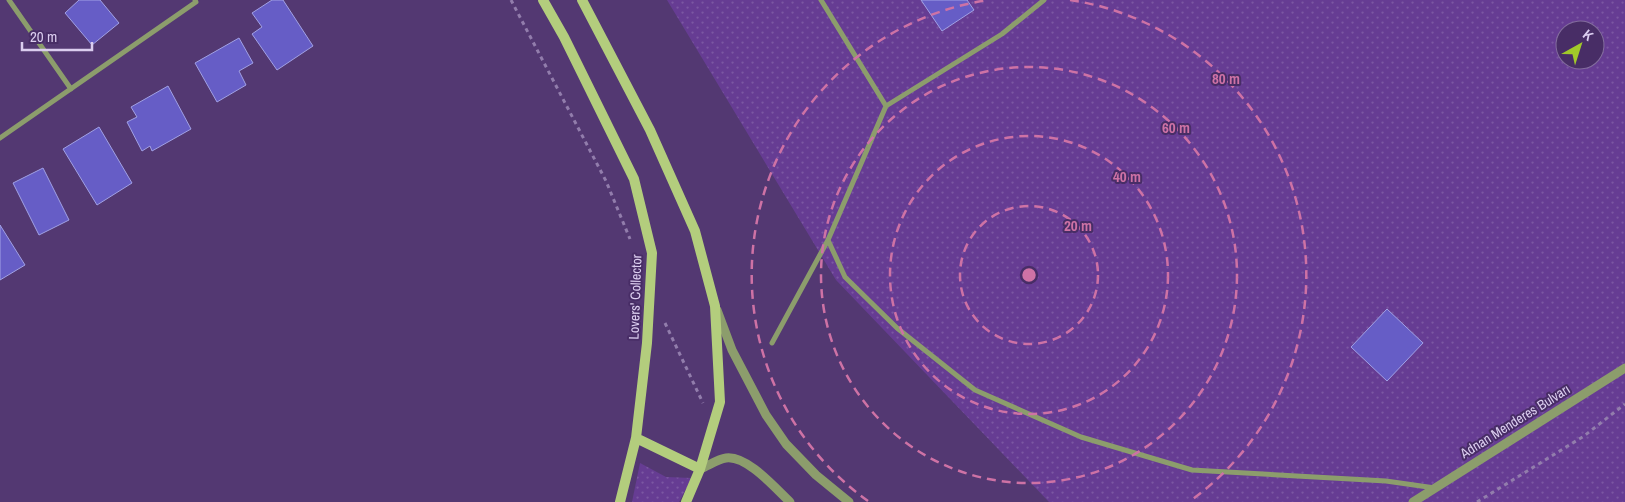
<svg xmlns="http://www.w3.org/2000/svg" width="1625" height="502" font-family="'Archivo Narrow',sans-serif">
  <defs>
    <pattern id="grass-dots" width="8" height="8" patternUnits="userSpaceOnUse" patternTransform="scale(1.25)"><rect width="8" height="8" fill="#663c93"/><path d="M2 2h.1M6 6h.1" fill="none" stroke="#7b57a2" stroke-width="1.8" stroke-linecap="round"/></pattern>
  </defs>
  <rect width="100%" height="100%" fill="#533872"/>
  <path fill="url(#grass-dots)" fill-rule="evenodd" d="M667 0H1625V502H1049L836 280ZM1565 30H1595V60H1565Z
    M640 463 666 477 692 478 679 502H632Z"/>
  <path fill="#665dc6" stroke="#a1a1e5" d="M79 0H100L119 23 92 45 65 13Z
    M272 0H283L313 46 277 70 252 34 262 27 252 13Z
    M921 0H967L974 10 942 31Z
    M239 38 253 63 239 71 246 85 217 102 195 63Z
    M168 86 191 129 152 151 150 146 142 151 127 122 137 117 131 107Z
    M99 127 132 183 97 205 63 149Z
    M43 168 69 220 39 235 13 183Z
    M0 225 25 265 0 280Z
    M1387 309 1423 343 1387 381 1351 347Z"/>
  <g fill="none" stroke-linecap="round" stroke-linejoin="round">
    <path stroke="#927dac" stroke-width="3" stroke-dasharray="4 4" stroke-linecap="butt" d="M511 0 606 181 630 239
      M665 323 703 403
      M1477 502 1584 436 1625 404"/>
    <path stroke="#8c9d6c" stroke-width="5" d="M9 0 71 89
      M821 0 886 106
      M0 138 196 2 195 0
      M828 240 845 277 897 328 975 390 1081 437 1192 470 1386 481 1435 488
      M772 343 828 240 886 106 1002 34 1044 0"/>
    <path stroke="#8c9d6c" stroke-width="9" d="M717 310 732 350 766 415 786 444 816 475 849 502
      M700 469C708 466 718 459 726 458 747 455 776 489 790 502
      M1413 502 1625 368"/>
    <path stroke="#b3cd7d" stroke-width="10" d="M543 0 564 37 634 179 652 253 647 343 636 438 620 502
      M582 0 650 130 695 231 715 306 720 402 700 469 686 502
      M636 438 700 469"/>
  </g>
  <g fill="none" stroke="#ce72a5" stroke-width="2.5" stroke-dasharray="9 6">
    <circle cx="1029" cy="275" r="69"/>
    <circle cx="1029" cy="275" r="139"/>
    <circle cx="1029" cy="275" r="208"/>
    <path d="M868 501A278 278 0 0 1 988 0M1070 0A278 278 0 0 1 1190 501"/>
  </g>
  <g text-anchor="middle" stroke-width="4" stroke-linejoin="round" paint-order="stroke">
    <g font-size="14" fill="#dbcdef" stroke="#482d66">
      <text transform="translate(635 297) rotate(-88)" y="5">Lovers' Collector</text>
      <text transform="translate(1515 421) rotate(-32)" y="5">Adnan Menderes Bulvarı</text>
    </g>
  </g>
  <circle cx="1029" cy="275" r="8" fill="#ce72a5" stroke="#482d66" stroke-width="2.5"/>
  <g font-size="15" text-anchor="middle" font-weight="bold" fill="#ce72a5" stroke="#482d66" stroke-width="4" stroke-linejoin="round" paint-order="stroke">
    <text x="1226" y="84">80 m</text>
    <text x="1176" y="133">60 m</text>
    <text x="1127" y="182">40 m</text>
    <text x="1078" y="231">20 m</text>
  </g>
  <g transform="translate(1580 45) rotate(39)"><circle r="24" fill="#482d66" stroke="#836d9d"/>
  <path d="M0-4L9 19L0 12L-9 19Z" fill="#a1c92a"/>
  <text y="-8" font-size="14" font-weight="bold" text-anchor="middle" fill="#dbcdef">K</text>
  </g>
  <path d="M22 42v8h70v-8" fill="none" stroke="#dbcdef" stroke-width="2.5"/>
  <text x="30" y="42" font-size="15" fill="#dbcdef" stroke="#482d66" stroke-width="4" paint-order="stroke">20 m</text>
</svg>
